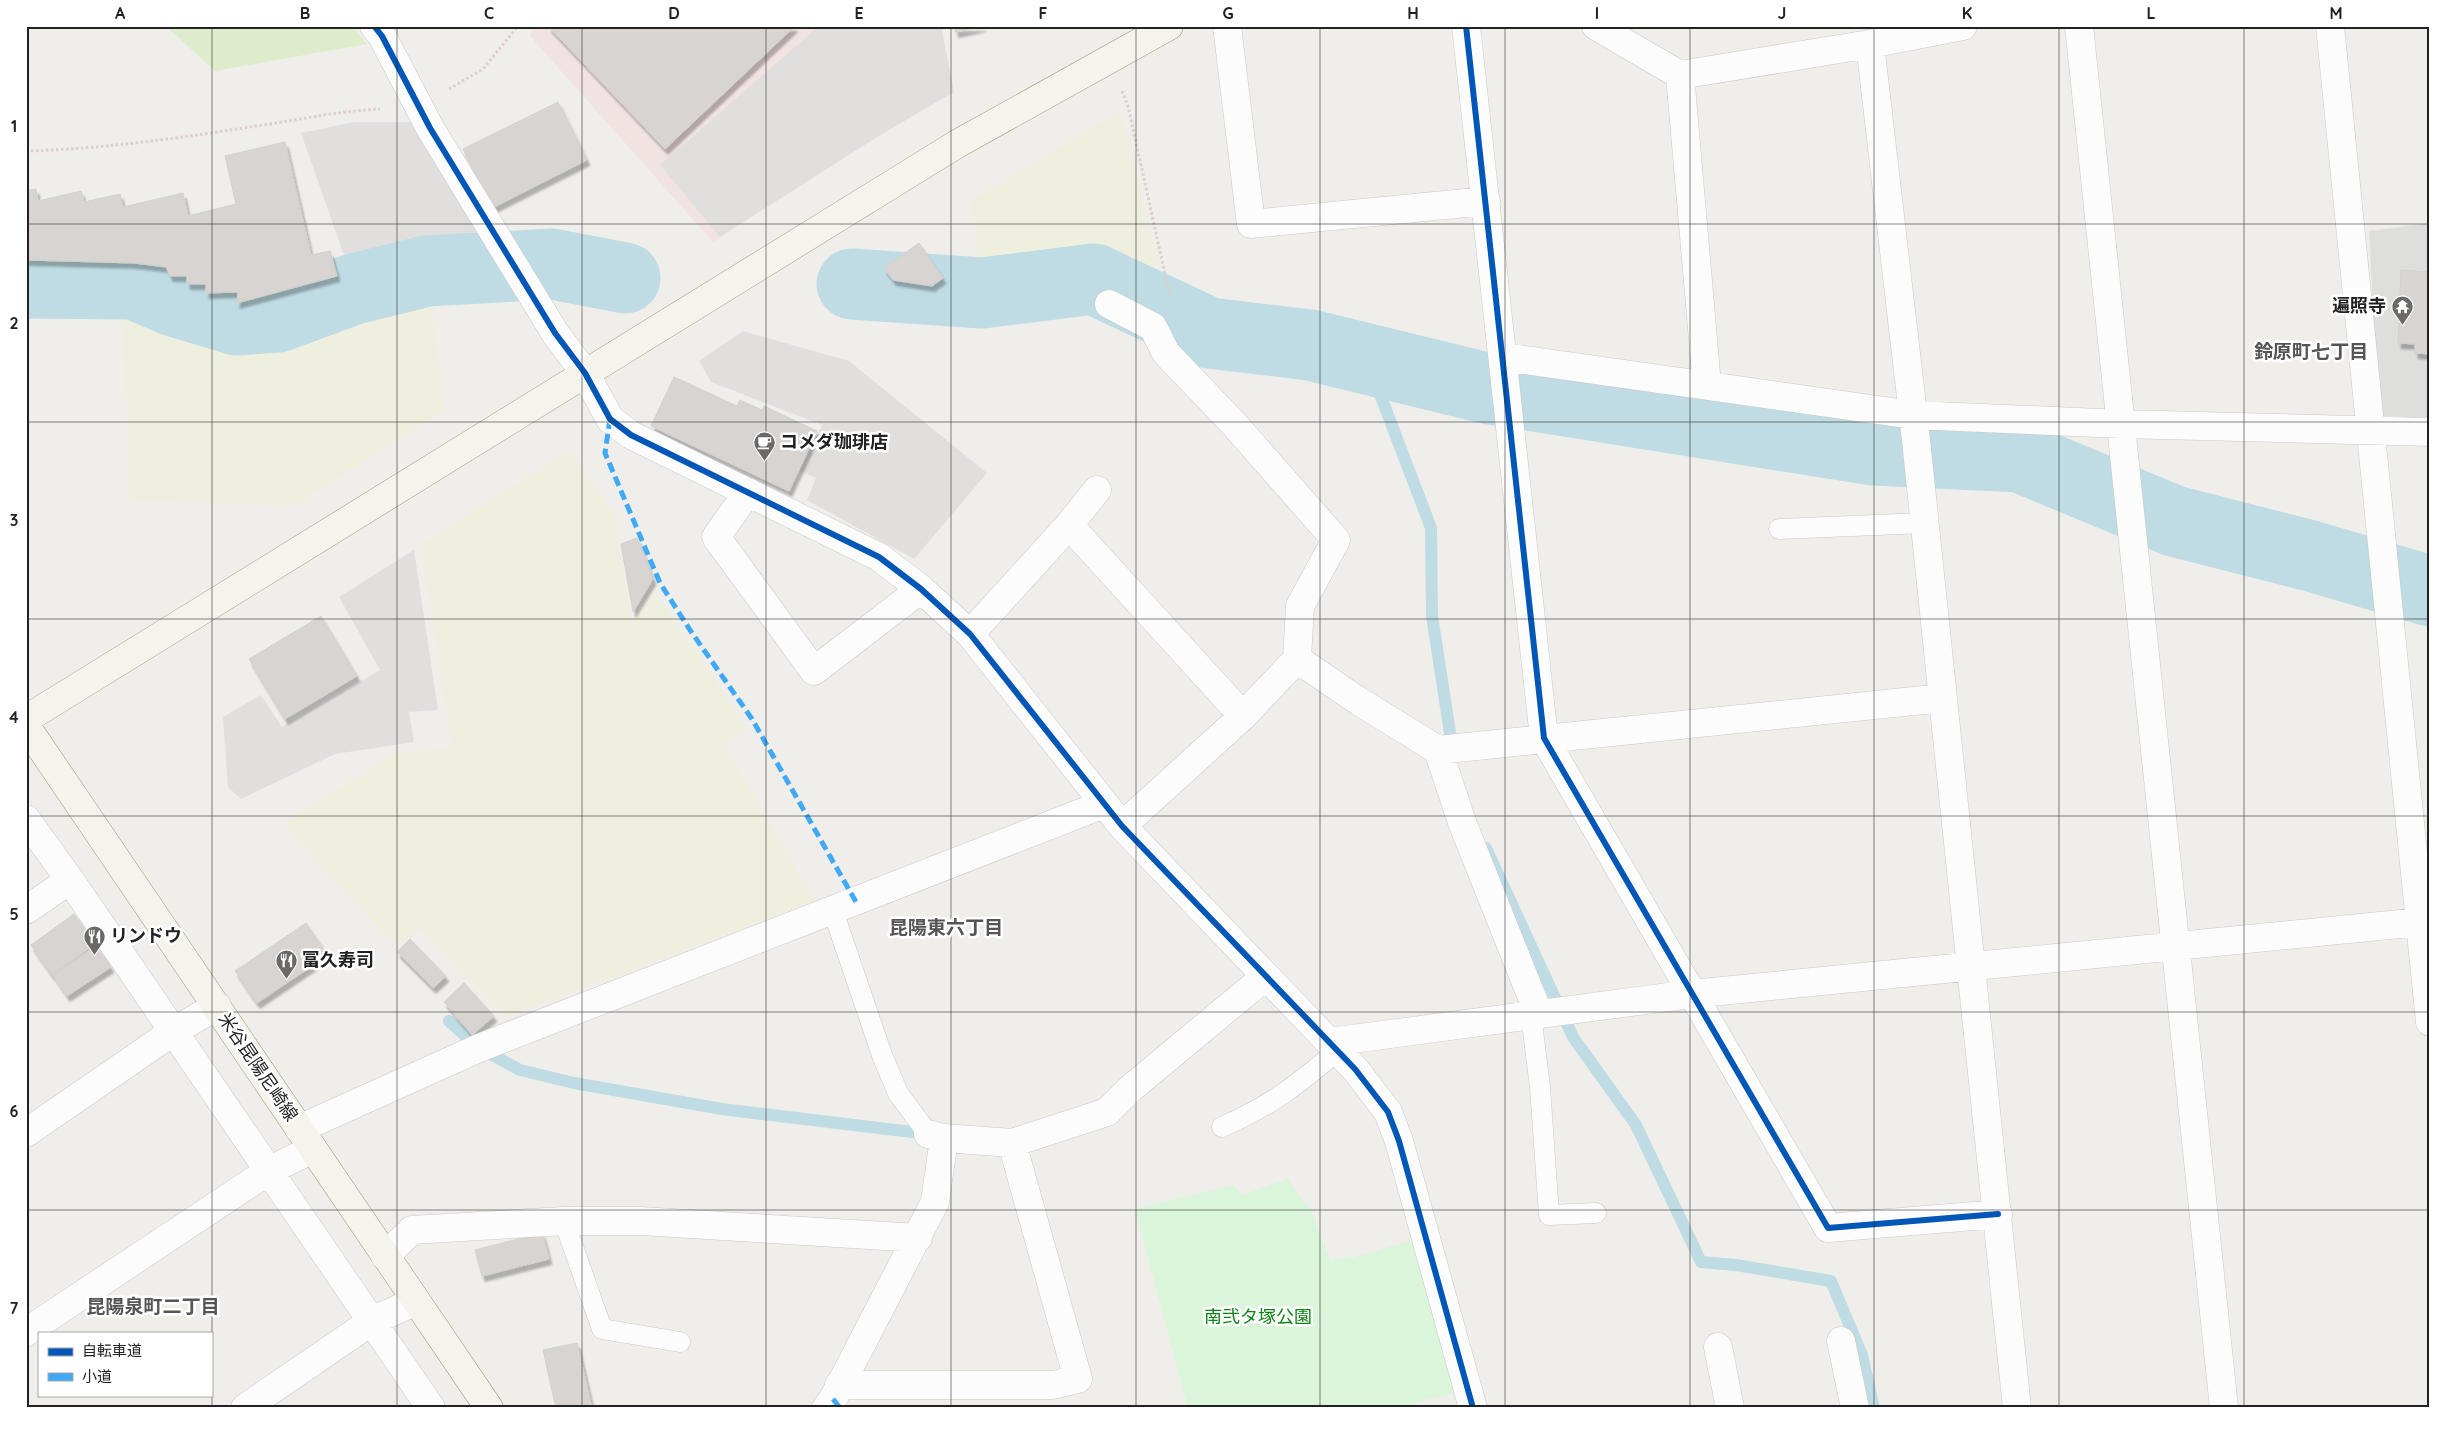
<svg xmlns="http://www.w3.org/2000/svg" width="2456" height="1434" font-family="Quicksand,'Noto Sans JP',sans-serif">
  <defs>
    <filter id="shadow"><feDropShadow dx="3" dy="5.5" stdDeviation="1" flood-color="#0004"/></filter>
  </defs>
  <rect width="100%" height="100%" fill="#f0eeeb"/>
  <path fill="#f1e3e1" d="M533 26H857L720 237 713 242 530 36Z"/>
  <path fill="#dededc" d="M2430 223V425L2379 419 2369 231Z"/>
  <path fill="#efefdf" d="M1121 111 1159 269 1146 286 1098 263 1071 261 982 280 970 201Z
    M430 284 443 411 294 506 130 500 121 296 141 297 212 330 250 332 295 323 359 297 402 287Z
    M569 450 614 514 631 622 656 593 747 729 724 744 815 901 506 1017 420 930 395 945 282 824 397 752 452 748 421 545Z"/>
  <path fill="#ddeccb" d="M166 26H353L367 44 215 71Z"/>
  <path fill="#daf5da" d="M1288 1179 1303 1202 1308 1203 1330 1260 1351 1258 1420 1238 1462 1391 1392 1408H1188L1135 1209 1234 1185 1242 1195Z"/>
  <path fill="#e0dfde" d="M819 26H941L954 92 877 137 720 237 660 165Z
    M354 122H417L491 256 421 262 389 267 352 278 301 133Z
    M743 331 849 361 987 473 914 559 807 500 816 478 800 471 822 425 711 382 699 361Z
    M414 550 438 710 409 712 414 742 335 754 241 799 228 787 223 717 261 695 282 727 380 670 339 597Z"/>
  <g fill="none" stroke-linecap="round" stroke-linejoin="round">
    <path stroke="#bfdbe3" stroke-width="12" d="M1367 360 1431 528 1432 616 1453 752
      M1486 848 1573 1037 1636 1125 1701 1262 1736 1265 1831 1281 1862 1355 1874 1408
      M449 1021 479 1048 520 1070 574 1083 722 1109 928 1134"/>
    <path stroke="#bfdbe3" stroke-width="71" d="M26 283 134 284 174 301 237 320 278 317 354 289 427 271 552 264 625 278
      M852 284 982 293 1094 279 1209 333 1310 345 1490 389 1873 450 2020 457 2174 521 2311 556 2430 591"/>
  </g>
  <path fill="#d7d4d2" stroke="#d3d0cc" filter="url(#shadow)" d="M548 26H795L665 149Z
    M954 26H983L956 32Z
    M558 102 587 160 492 208 463 149Z
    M285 142 311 255 330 251 337 276 237 303 238 292 206 293V284H187V276H170L166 267 134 263 26 260V191L36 189 38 201 81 191 84 202 120 194 123 207 183 193 188 216 236 204 225 156Z
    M919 243 943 278 932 286 893 280 884 268Z
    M2401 270 2430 272V354L2415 353V344L2398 343Z
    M674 377 737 406 740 400 762 410 764 406 817 431 789 491 651 426Z
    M637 538 653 579 633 612 621 544Z
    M321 616 357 676 285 719 249 659Z
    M74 914 95 944 52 975 31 945Z
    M306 923 328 955 257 1003 235 971Z
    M410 939 446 976 433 988 397 952Z
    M96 946 111 967 67 996 53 975Z
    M464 983 494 1016 472 1035 444 1002Z
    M542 1233 549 1259 482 1276 475 1250Z
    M577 1343 592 1408H556L543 1350Z"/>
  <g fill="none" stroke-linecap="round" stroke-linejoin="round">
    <defs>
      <path id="lane" d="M1779 529 1924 523
        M833 911 882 1055 898 1093 928 1134
        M1531 1015 1540 1087 1549 1215 1596 1213
        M1222 1127C1270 1106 1299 1084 1338 1050
        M564 1221 602 1329 680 1342"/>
      <path id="street" d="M374 26 382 36 430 128 555 333 585 373 610 419 631 435 879 557 921 589 970 634 1122 826 1355 1069 1388 1112 1399 1141 1473 1408
        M1227 26 1251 224 1486 201
        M1466 26 1544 738 1828 1228 1998 1214
        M1596 26 1680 75 1707 385
        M2079 26 2224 1408
        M2330 26 2430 1022
        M1870 44 1916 440 2017 1408
        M1680 75 1870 44 1963 26
        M1109 304 1153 327 1166 353 1234 424 1336 540 1300 606 1297 659 1243 716 1122 826
        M1504 357 1913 415 2122 424 2430 432
        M748 492 716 537 814 671 921 589
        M1069 525 1243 716
        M970 634 1069 525 1097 490
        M1297 659 1360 702 1438 750 1943 698
        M1438 750 1462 822 1539 1015
        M26 819 70 880
        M26 910 70 880 431 1408
        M1330 1042 1691 994 2430 921
        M299 1129 479 1048 1104 804
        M26 1133 174 1031 217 1006
        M928 1134 944 1138 1012 1143 1107 1112 1130 1089 1266 976
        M385 1256 412 1230 564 1221H641L918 1238
        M26 1332 270 1170 313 1149
        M1841 1341 1855 1408
        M1718 1347 1730 1408
        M839 1385H1053L1078 1379 1012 1143
        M245 1408 372 1321 416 1301
        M826 1408 833 1399 935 1202 944 1138"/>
      <path id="secondary" d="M26 719 957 144 1169 26
        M26 726 489 1408"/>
    </defs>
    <use href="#lane" stroke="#c9c8c7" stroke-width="21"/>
    <use href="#street" stroke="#c9c8c7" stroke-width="29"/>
    <use href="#secondary" stroke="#999a82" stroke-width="29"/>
    <path stroke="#dccecd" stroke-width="3" stroke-dasharray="2.5 2.5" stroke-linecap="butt" d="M449 89 483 69 518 26
      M1122 91 1128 106 1170 297
      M26 151C103 149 180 138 256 126 298 120 338 111 380 109"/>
    <use href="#lane" stroke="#fdfcfc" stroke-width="20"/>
    <use href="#street" stroke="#fdfcfc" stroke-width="28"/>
    <use href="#secondary" stroke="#f4f4ed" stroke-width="28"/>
    <path stroke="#3fa9f5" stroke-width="5" stroke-dasharray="10 5" stroke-linecap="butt" d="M610 419 605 453 660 583 690 630 752 719 856 902
      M833 1399 840 1408"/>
    <defs>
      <path id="cycleway" d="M374 26 382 36 430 128 555 333 585 373 610 419 631 435 879 557 921 589 970 634 1122 826 1355 1069 1388 1112 1399 1141 1473 1408
        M1466 26 1544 738 1828 1228 1998 1214"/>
    </defs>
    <use href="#cycleway" stroke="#fff" stroke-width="9"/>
    <use href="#cycleway" stroke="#0057b8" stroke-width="6"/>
  </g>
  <path fill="none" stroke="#222" stroke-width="1" stroke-opacity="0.55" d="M212 26V1408M397 26V1408M582 26V1408M766 26V1408M951 26V1408M1136 26V1408M1320 26V1408M1505 26V1408M1690 26V1408M1874 26V1408M2059 26V1408M2244 26V1408M26 224H2430M26 422H2430M26 619H2430M26 816H2430M26 1012H2430M26 1210H2430"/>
  <defs>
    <symbol id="temple-pin" viewBox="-11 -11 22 30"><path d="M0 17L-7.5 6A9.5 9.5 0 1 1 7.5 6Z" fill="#6a6968" stroke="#fff"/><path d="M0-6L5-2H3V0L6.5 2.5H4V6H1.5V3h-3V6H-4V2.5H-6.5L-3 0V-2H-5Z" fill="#fff"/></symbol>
    <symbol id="cafe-pin" viewBox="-11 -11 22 30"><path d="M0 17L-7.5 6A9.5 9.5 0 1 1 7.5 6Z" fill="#6a6968" stroke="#fff"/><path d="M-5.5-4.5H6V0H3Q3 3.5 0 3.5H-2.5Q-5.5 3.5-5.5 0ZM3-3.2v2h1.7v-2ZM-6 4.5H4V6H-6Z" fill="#fff"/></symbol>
    <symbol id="restaurant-pin" viewBox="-11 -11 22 30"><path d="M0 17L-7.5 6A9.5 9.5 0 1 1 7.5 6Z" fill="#6a6968" stroke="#fff"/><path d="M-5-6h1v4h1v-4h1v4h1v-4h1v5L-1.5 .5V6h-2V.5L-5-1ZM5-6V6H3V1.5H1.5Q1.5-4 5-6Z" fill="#fff"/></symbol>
  </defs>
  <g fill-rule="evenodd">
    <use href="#temple-pin" x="2390" y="294" width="25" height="34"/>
    <use href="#cafe-pin" x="752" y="430" width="25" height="34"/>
    <use href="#restaurant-pin" x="82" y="924" width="25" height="34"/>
    <use href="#restaurant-pin" x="274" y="948" width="25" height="34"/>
  </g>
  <g text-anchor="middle" stroke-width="5" stroke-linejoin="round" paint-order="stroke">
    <g font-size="18" font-weight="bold" fill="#222" stroke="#fff" text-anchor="start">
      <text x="2386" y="312" text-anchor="end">遍照寺</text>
      <text x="780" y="448">コメダ珈琲店</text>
      <text x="110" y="942">リンドウ</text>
      <text x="302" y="966">冨久寿司</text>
    </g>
    <g font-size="18" fill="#222" stroke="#fff">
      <text transform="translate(258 1067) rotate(56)" y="6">米谷昆陽尼崎線</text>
    </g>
    <g font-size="18" fill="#0c8416" stroke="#fff">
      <text x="1258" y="1323">南弐タ塚公園</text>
    </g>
    <g font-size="19" font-weight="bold" fill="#555" stroke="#fff">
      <text x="2311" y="358">鈴原町七丁目</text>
      <text x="946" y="934">昆陽東六丁目</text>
      <text x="153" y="1313">昆陽泉町二丁目</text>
    </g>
  </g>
  <rect width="2456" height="1434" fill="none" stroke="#ffffff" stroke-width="55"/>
  <rect x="38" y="1332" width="175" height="65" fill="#ffffff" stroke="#a7a7a7"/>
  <rect x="48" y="1348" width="25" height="8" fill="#0057b8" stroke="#a7a7a7"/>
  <text x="82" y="1356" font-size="15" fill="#222222">自転車道</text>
  <rect x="48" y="1373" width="25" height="8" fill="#3fa9f5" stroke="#a7a7a7"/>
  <text x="82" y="1382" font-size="15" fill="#222222">小道</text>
  <rect x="28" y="28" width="2400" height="1378" fill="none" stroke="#222" stroke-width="2"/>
  <g font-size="16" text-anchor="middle" font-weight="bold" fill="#222">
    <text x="120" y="19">A</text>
    <text x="305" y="19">B</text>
    <text x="489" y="19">C</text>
    <text x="674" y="19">D</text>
    <text x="859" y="19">E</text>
    <text x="1043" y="19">F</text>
    <text x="1228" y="19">G</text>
    <text x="1413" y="19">H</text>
    <text x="1597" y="19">I</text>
    <text x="1782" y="19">J</text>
    <text x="1967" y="19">K</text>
    <text x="2151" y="19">L</text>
    <text x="2336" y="19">M</text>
    <text x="14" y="132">1</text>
    <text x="14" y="329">2</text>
    <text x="14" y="526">3</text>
    <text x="14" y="723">4</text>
    <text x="14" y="920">5</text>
    <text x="14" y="1117">6</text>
    <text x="14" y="1314">7</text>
  </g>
</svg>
